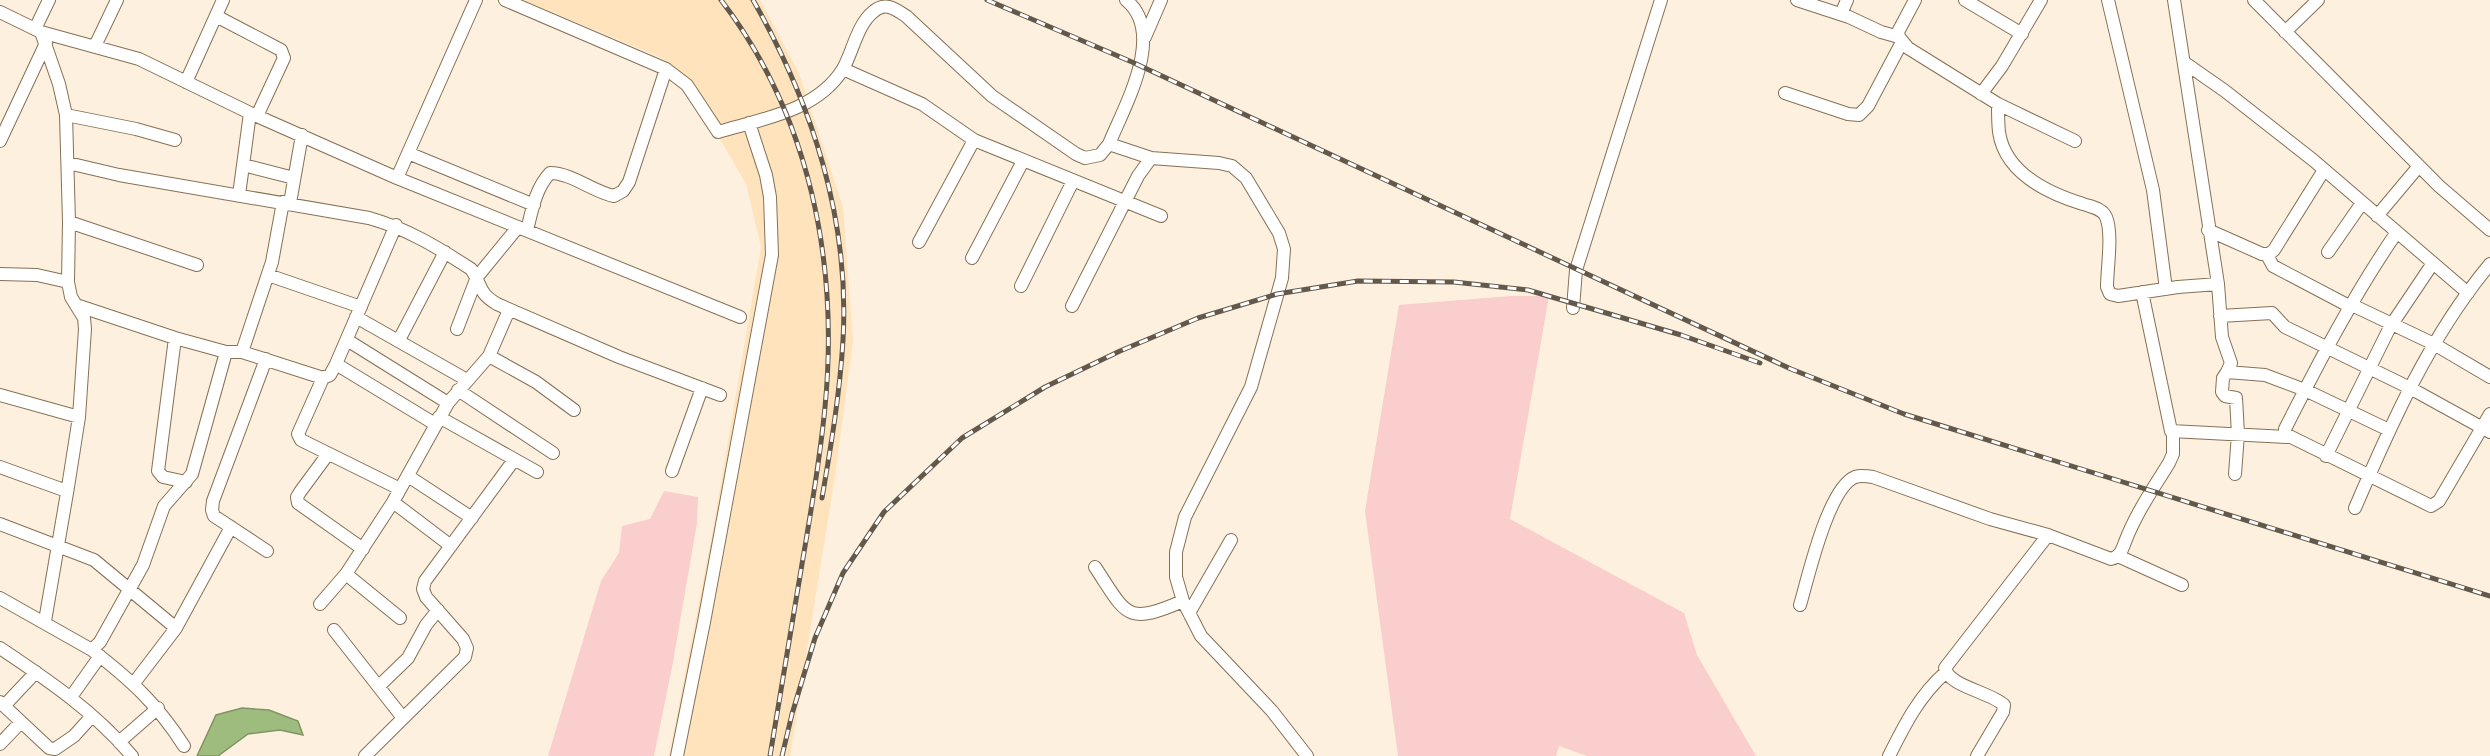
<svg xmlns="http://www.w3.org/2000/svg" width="2490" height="756" font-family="Cabin,sans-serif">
  <rect width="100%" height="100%" fill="#fef0de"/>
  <path fill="#fee3bd" d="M523 0H760L799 73 843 207 853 341 835 476 790 756H669L712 535 761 247 746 184 710 122 664 59Z"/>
  <path fill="#f9cecc" d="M1511 296H1549L1510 519 1684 613 1697 655 1756 756H1587L1559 746 1556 756H1398L1365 511 1399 305Z
    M664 491 698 497 697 523 673 662 654 756H548L601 581 619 553 622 526 650 519Z"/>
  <path fill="#9dbc7e" stroke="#819465" stroke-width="1.5" d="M242 708 269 710 298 721 303 735 280 730 248 734 218 756H197L216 715Z"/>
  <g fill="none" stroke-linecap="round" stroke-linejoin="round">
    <defs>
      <path id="minor" d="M505 0 666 69 687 85 718 132C762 119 817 111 843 69 853 51 857 25 873 12 885 1 895 9 906 16L992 96 1076 154 1085 158 1100 155 1109 144
        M1126 0C1167 33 1124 107 1109 144L1151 158 1219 163 1232 166 1246 178 1279 233 1284 249 1282 278 1251 387 1185 517 1176 552V577L1183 601 1201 636 1272 711 1307 756
        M1797 0 1849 17 1881 32 1899 37
        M1915 0 1898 32 1899 37 1908 48 1998 104 2075 141
        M1965 0 2022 34
        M2108 0 2153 190 2166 289
        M2174 0 2218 284 2222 337 2231 363 2227 372
        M2254 0 2439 186 2490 230
        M0 12 41 32 59 84 66 115 69 222 68 282 71 297 84 318 85 329 79 417 68 487 61 489 0 467
        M1841 14 1847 0
        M216 16 281 50 284 58 257 116
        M35 29 49 0
        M41 32 139 59 250 113 397 178 740 317
        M2285 32 2318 0
        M1145 37 1161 0
        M95 46 117 0
        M2185 63 2225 91 2313 160 2468 293
        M843 69 922 104 974 140 1161 216
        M186 82 223 0
        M1785 93 1848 114 1859 115 1868 106 1902 42
        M1981 94 2002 66 2041 0
        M1998 104C1998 113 1998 123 1999 132 2005 173 2047 193 2083 204 2091 207 2102 208 2106 217 2113 233 2107 269 2107 287L2110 294 2118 296 2178 287 2218 284
        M66 115 136 129 175 140
        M0 141 46 43
        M408 153 534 205
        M68 163 119 175 369 218C408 229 437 247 471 269 483 286 477 292 497 304L619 357 720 395
        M243 165 294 178
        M397 178 476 0
        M239 195 250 113
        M290 203 302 135
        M2377 216 2419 166
        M69 222 197 265
        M527 230C532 211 535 189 550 173 572 173 593 192 614 196L623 191 629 182 666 69
        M2208 230 2262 254H2269L2274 250 2324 170
        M2397 232C2354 294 2319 362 2285 429V434L2431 506 2439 501 2490 414
        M919 242 974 140
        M2328 252 2362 203
        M2267 255 2273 266 2349 306 2352 305 2434 344 2490 377
        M972 258 1023 161
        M0 274 37 275 68 282
        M268 275 361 307
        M1021 286 1073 181
        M2142 292 2171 431 2287 437
        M79 306 175 338 226 352H242L323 378 330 375 336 364 396 225
        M1072 306 1138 176 1151 158
        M1573 308 1576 270 1661 0
        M2220 316 2272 313 2285 327 2410 388 2490 432
        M356 317 467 380
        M457 329 477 277 518 227
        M175 338 158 471 163 477 186 482
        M347 340 448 403
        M399 340 445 252
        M242 352 272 262 283 202
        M489 356 536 382 574 410
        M266 359 213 501 212 510 214 516 267 551
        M336 364 435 424
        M323 378 298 434 301 440 400 489
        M458 390 553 453
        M0 395 79 417
        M439 417 537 472
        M328 454 300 492 297 497 298 503 363 549
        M2326 456 2390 327 2433 263
        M672 471 702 388
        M2235 474 2238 434 2236 398 2225 396 2222 392 2223 378 2227 372 2265 375 2305 390 2389 430
        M408 476 472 518
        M393 502 451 546
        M2355 508C2392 422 2430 336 2490 264
        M0 524 94 560 176 628
        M2118 556 2182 585
        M1095 567C1127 615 1125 626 1183 601
        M346 574 400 618
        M0 598 92 650 100 642 143 565 164 506 192 474 226 352
        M320 604 346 574 393 502 448 403 489 356 509 310
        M1800 605C1808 578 1828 488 1855 477 1861 475 1867 476 1873 477L1990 519 2048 535 2111 559C2120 557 2122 550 2125 542 2136 513 2153 489 2169 463L2173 454V432
        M1189 613 1231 540
        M45 621 68 487
        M334 630 403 718
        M0 648C48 680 95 712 132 756
        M92 650C132 681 157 704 184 746
        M134 683 176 628 231 527
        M379 686 408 658 426 625 438 610
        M71 697 100 656
        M0 702 49 748 55 749 74 736 92 716
        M4 706 36 672
        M119 742 158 708
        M0 744 21 722
        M365 756 465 657 467 648 463 639 426 597 423 589 425 581 514 460
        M677 756 704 622 772 255 770 197 766 175 749 123
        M1889 756C1905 724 1919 696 1946 672
        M1977 756 2003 712 2004 705C1990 692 1948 686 1945 668L2048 535"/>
    </defs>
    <use href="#minor" stroke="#857155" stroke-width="14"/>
    <use href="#minor" stroke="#fff" stroke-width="12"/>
    <defs>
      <path id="rail" d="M721 0C810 116 839 263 825 407 820 459 811 512 802 564 791 628 781 692 770 756
        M753 0C812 103 850 220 843 340 840 392 831 446 822 498
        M987 0 1132 62 1791 369 1904 414 2490 596
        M782 756 792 714 815 638 843 573 884 512 962 438 1045 387 1120 351 1198 318 1277 294 1358 281 1454 282 1528 290 1681 335 1760 363"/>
    </defs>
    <use href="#rail" stroke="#62584b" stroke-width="5"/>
    <use href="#rail" stroke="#fff" stroke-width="3" stroke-dasharray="9" stroke-linecap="butt"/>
  </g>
</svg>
